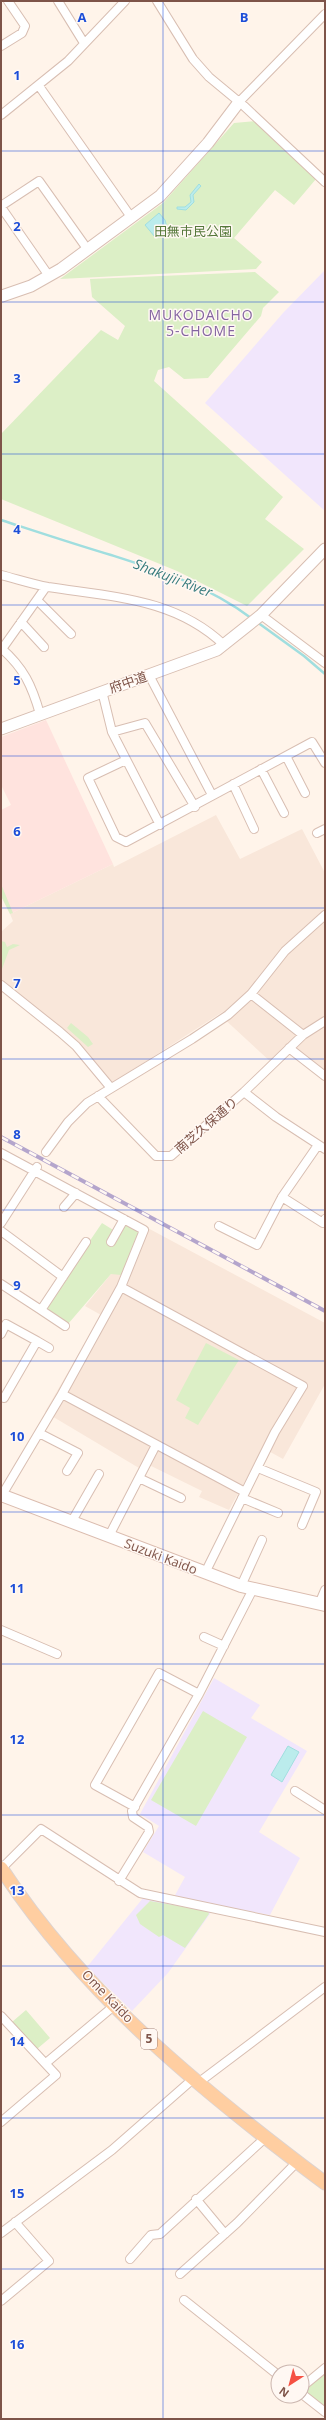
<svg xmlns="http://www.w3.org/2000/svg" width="326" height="2420" font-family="'Open Sans','Noto Sans JP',sans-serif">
  <rect width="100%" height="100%" fill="#fff4ea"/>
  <path fill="#f9e7da" d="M216 815 240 859 302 829 325 873V1076L289 1048 272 1063 221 1016 224 1011 114 1082 110 1081 1 982V932L13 921 10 914 113 864 114 867Z
    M144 1226 325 1323V1384L283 1459 263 1448 229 1510 199 1497 202 1491 143 1462 139 1468 45 1412 101 1315 85 1306 111 1274Z"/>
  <path fill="#ffe3de" d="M46 720 113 864 10 914 1 896V810L11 805 1 785V737Z"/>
  <path fill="#f1e6fc" d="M325 270V511L205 403 283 313Z
    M214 1678 260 1705 251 1718 307 1751 259 1832 300 1858 270 1915 174 1897 185 1877 143 1852 159 1826 140 1814Z
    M143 1898 212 1911 168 1973 132 2011 87 1967Z"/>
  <path fill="#dcefc6" d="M256 121 316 179 294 205 275 190 234 238 262 262 256 269 60 279 163 203 234 123Z
    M255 272 279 292 263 308 261 316 208 378 184 379 169 367 158 370 154 381 283 497 265 519 304 549 247 606 177 571 1 499V434L101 330 118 340 125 326 92 297 90 279Z
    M1 884 13 913 10 914 1 896Z
    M1 941 5 942 7 947 13 944 20 945 9 950 2 969Z
    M71 1023 88 1037 93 1044 88 1047 67 1028Z
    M124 1221 141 1231 121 1275 111 1274 68 1324 44 1308 102 1223 118 1233Z
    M206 1343 239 1360 198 1425 185 1418 190 1408 176 1400Z
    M203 1711 247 1737 196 1826 151 1800Z
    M150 1901 208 1911 209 1914 185 1948 163 1935 159 1937 140 1924 136 1915Z
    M26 2010 50 2038 37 2049 12 2022Z
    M325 2373V2408L303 2391Z"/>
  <path fill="#bbecec" stroke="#a0dedf" d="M199 184 201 186 193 195 194 202 186 210 177 209V207H185L191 202 190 195Z
    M159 213 165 220 168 231 163 237H155L145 225Z
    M288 1746 299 1752 282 1782 271 1775Z"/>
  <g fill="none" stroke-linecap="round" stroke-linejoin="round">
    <path stroke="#a0dedf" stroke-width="2.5" d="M1 520C38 532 74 544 111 555 161 571 209 586 251 618
      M257 622 304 656 325 674"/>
    <defs>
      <path id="minor" d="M58 1 84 43
        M157 1 193 59 209 77 244 106 325 182
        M1 46 22 33 25 26 8 1
        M39 86 131 217
        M239 102 325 14
        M1 115 68 61 125 1
        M1 206 39 181 88 250
        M1 207 49 276
        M1 575C17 579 32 584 48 587 112 597 175 598 224 645
        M37 600 71 634
        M261 615 325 663
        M21 622 44 647
        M1 648C24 668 32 686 40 714
        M2 649 46 587
        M149 675 212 795
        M102 691 112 732 160 825
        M112 732 145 723 195 807
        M286 756 305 793
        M126 760 88 778 116 837 126 842 312 742 325 763
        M261 769 284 813
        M233 784 254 829
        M317 833 325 829
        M1 985 60 1032 76 1046 111 1088
        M251 994 303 1035
        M289 1048 325 1076
        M244 1092 276 1117 325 1149
        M98 1096 156 1156H171L244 1092 303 1035 325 1021
        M46 1152 68 1122 87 1103 192 1039 228 1015 251 994 285 951 325 915
        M1 1153 144 1230 121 1287 303 1386 275 1432 205 1573
        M282 1197 323 1223 325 1219
        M64 1207 76 1193
        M1 1223 37 1167
        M219 1226 257 1245 282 1197 318 1145
        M1 1231 63 1277
        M111 1242 124 1219
        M1 1284 41 1310 86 1242
        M41 1310 65 1326
        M1 1334 6 1324 37 1341 4 1398 1 1397
        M37 1341 49 1348
        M62 1394 245 1492
        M39 1433 78 1453 67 1471
        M258 1468 316 1492 302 1525
        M139 1478 181 1498
        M2 1495 62 1394 121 1287
        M242 1498 278 1513
        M72 1521 99 1474
        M109 1536 156 1445
        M241 1586 262 1540
        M319 1604 325 1590
        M1 1630 57 1654
        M204 1637 224 1646
        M295 1791 325 1810
        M135 1807 95 1785 159 1673 199 1694
        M1 1869 41 1829 140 1893 325 1932
        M119 1881 149 1832 148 1827 133 1817 132 1811 199 1694 253 1589
        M1 2016 56 2075 1 2122
        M46 2063 115 2005
        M198 2083 325 1987
        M196 2199 225 2234
        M1 2233 112 2150 193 2079
        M130 2259 151 2235 160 2234 265 2138
        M180 2274 237 2223 297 2162
        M184 2300 278 2375
        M1 2301 49 2261 15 2222
        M302 2387 325 2368
        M302 2394 325 2412"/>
      <path id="tertiary" d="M2 296 31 286 61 269 160 196 208 143 239 102
        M1 729 217 650 261 615 325 549"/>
      <path id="secondary" d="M1 1495 241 1586 325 1605"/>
      <path id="primary" d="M1 1868C84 1995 205 2093 325 2183"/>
    </defs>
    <use href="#minor" stroke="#d8beb2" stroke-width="10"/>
    <use href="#tertiary" stroke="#d8beb2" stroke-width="13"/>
    <use href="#secondary" stroke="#dbbcaf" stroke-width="14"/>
    <use href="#primary" stroke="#ddd3d0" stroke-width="15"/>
    <use href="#minor" stroke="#fff" stroke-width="8"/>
    <use href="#tertiary" stroke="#fff" stroke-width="11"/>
    <use href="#secondary" stroke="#fff" stroke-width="12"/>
    <use href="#primary" stroke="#ffcea1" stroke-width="13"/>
    <defs>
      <path id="rail" d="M1 1137 325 1311"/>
    </defs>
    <use href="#rail" stroke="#b4a5cc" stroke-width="4"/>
    <use href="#rail" stroke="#fff8f3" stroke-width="2.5" stroke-dasharray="8" stroke-linecap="butt"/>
  </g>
  <path fill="none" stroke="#1d4ed8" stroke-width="1" stroke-opacity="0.55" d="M163 1V2419M1 151H325M1 302H325M1 454H325M1 605H325M1 756H325M1 908H325M1 1059H325M1 1210H325M1 1361H325M1 1512H325M1 1664H325M1 1815H325M1 1966H325M1 2118H325M1 2269H325"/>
  <g text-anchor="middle" stroke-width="3" stroke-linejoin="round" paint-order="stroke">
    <rect fill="#fff8f3" stroke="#a5857c" stroke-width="1" x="141" y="2029" width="16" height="20" rx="3"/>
    <g font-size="12" font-weight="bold" fill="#7e5449">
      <text x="149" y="2043">5</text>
    </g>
    <g font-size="13" fill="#55783a" stroke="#fff8f3">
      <text x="193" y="236">田無市民公園</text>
    </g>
    <g font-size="13" fill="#7e5449" stroke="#fff8f3">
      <text transform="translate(128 682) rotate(-19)" y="5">府中道</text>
      <text transform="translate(206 1125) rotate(-41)" y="5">南芝久保通り</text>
      <text transform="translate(161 1556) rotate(21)" y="5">Suzuki Kaido</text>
      <text transform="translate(108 1996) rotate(46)" y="5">Ome Kaido</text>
    </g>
    <g font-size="14" letter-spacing="1" fill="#8465a1" stroke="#fff8f3">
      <text x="201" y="320">MUKODAICHO<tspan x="201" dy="16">5-CHOME</tspan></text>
    </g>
    <g font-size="14" font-style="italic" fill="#377b7d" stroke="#fff8f3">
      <text transform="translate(173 578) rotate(21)" y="5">Shakujii River</text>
    </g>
  </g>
  <g font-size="13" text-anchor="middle" font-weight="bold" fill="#1d4ed8" stroke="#fff8f3" stroke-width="3" stroke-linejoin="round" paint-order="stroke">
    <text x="82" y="22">A</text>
    <text x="244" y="22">B</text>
    <text x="17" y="80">1</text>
    <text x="17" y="231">2</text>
    <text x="17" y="383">3</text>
    <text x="17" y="534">4</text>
    <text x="17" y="685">5</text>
    <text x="17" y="836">6</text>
    <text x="17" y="988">7</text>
    <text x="17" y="1139">8</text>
    <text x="17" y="1290">9</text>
    <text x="17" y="1441">10</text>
    <text x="17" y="1593">11</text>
    <text x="17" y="1744">12</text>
    <text x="17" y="1895">13</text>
    <text x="17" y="2046">14</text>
    <text x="17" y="2198">15</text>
    <text x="17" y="2349">16</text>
  </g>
  <rect width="326" height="2420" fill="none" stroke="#7e5449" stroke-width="4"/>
  <g transform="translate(290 2384) rotate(216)"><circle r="19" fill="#fff8f3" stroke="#cbb6af"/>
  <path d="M0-3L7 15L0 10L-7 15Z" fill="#f55143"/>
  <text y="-6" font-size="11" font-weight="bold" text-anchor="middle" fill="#7e5449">N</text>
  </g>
</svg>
